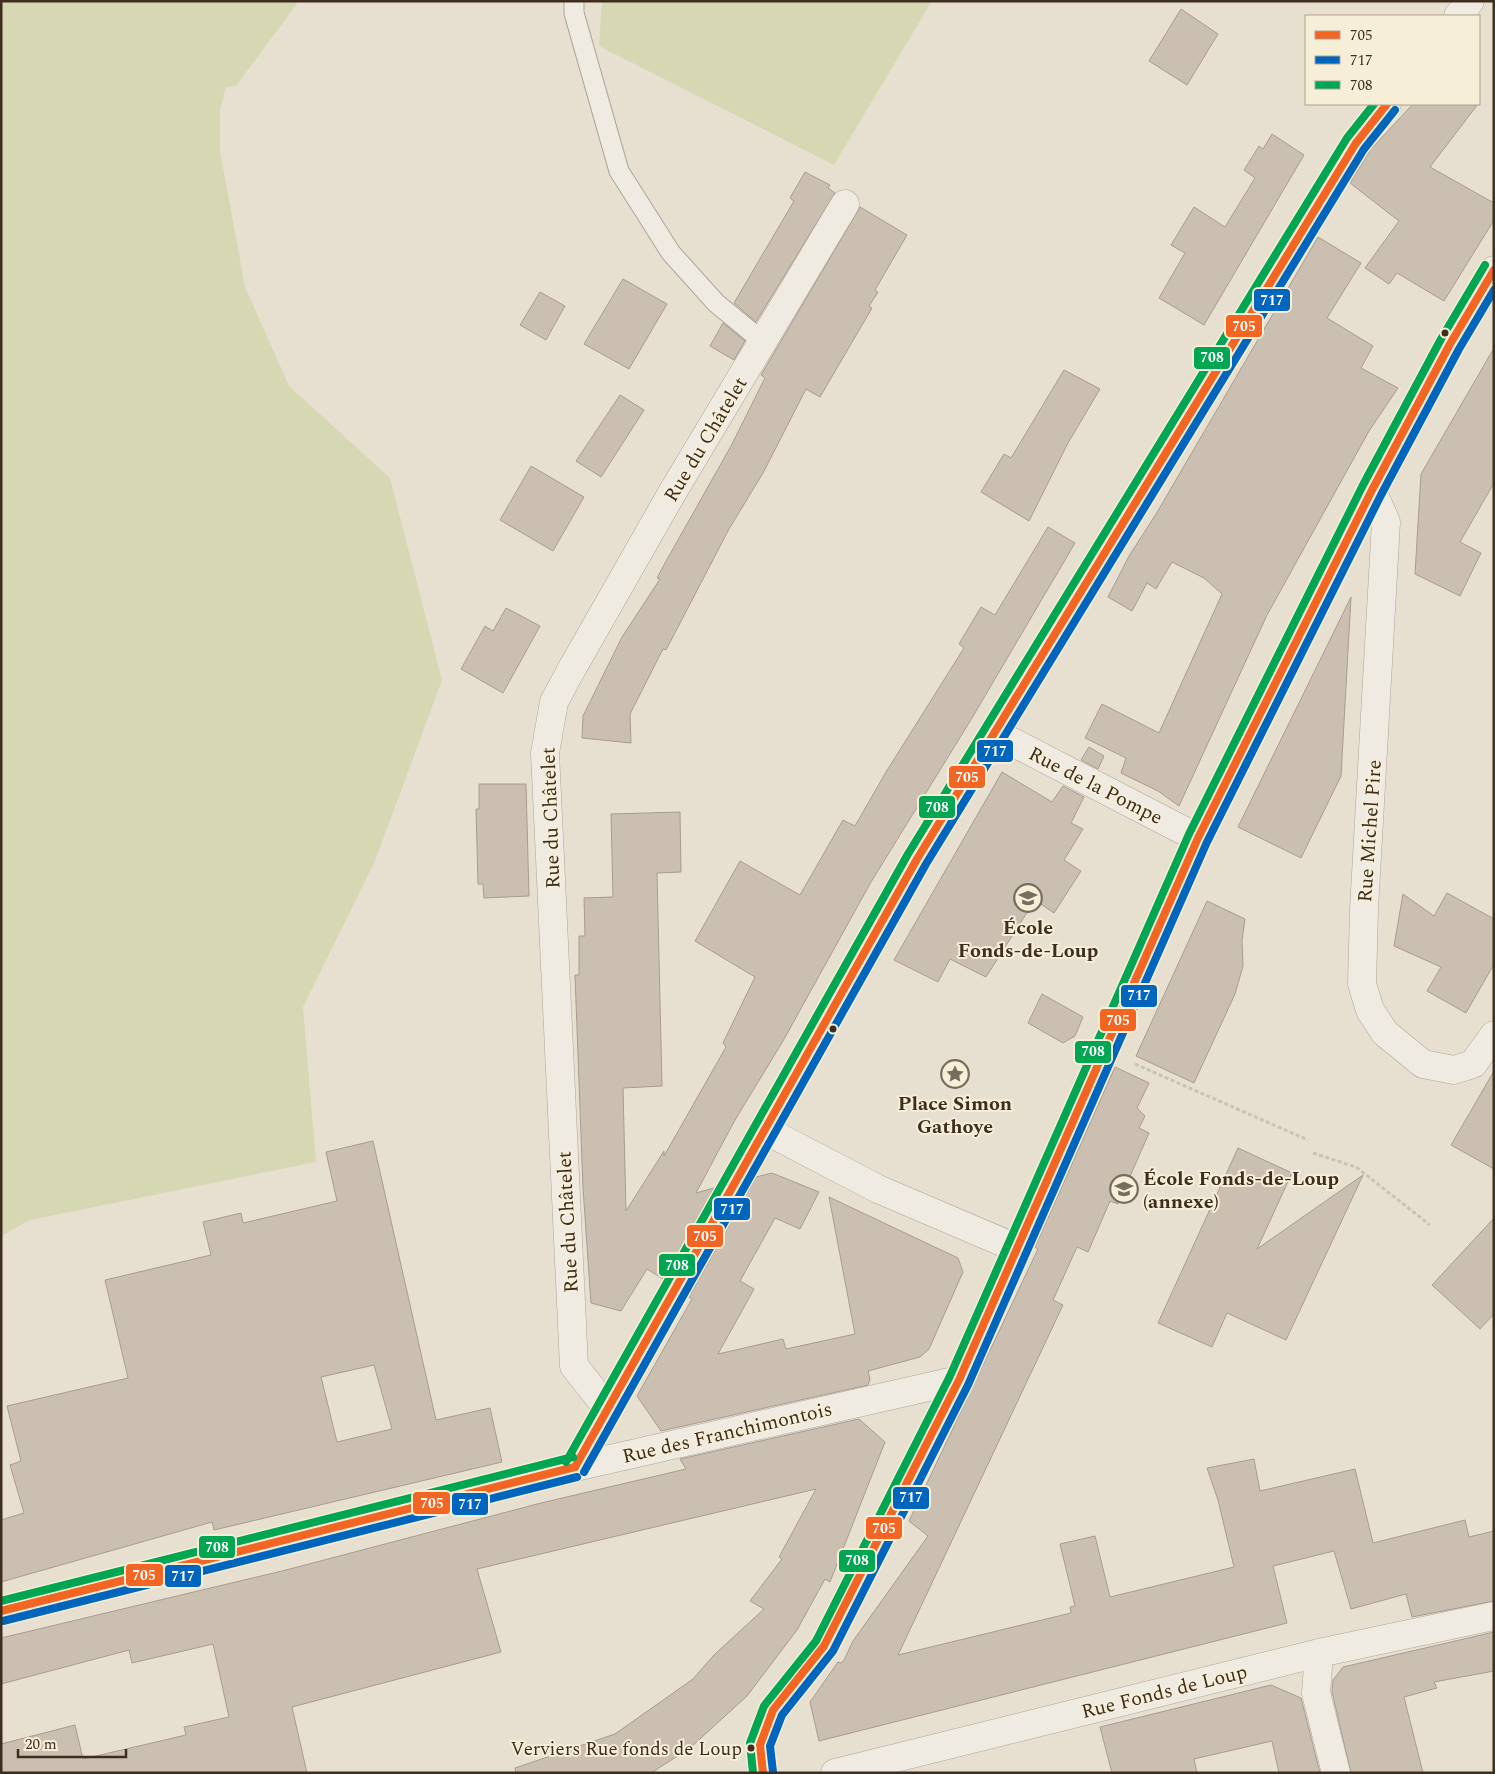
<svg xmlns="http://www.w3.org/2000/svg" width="1495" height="1774" font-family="Spectral,serif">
  <rect width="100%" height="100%" fill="#e7e0d1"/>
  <path fill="#d6d7b3" d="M1 1H299L236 86 226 87 220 110V151L245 287 289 386 390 478 442 680 375 861 303 1007 316 1162 30 1220 1 1236Z
    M602 1H932L834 165 599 46Z"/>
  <path fill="#cbbfb2" stroke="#a89c90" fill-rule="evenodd" d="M1181 9 1218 34 1187 85 1149 61Z
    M1413 104H1478L1430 167 1494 203V220L1444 301 1397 273 1389 284 1365 268 1399 221 1350 183 1371 149Z
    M1272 134 1304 155 1204 325 1159 298 1185 253 1171 245 1194 207 1225 227 1255 178 1244 170 1259 146 1263 149Z
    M805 172 830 185 828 188 835 193 756 322 734 303 794 201 790 198Z
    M860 207 907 235 875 290 878 292 869 306 872 308 820 397 806 389 763 473 729 529 666 650 663 649 630 714 631 743 582 738 583 716 622 637 660 579 657 578 665 563 731 446 765 378 761 375Z
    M1318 237 1361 263 1327 318 1373 346 1361 368 1398 388 1369 431 1267 615 1179 806 1158 791 1121 773 1126 758 1085 738 1102 704 1159 733 1222 594 1204 578 1172 562 1156 589 1147 583 1132 611 1108 597 1129 556 1156 514Z
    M623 279 667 304 629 369 584 344Z
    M540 292 565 306 546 340 520 325Z
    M723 323 745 341 734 360 710 346Z
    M1494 348V483L1460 542 1481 553 1460 596 1415 574 1421 474Z
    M1064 370 1100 389 1068 443 1029 521 981 492 1004 454 1011 458Z
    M620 395 644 410 601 477 576 461Z
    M531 466 584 497 553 551 500 520Z
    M1048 527 1075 543 972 718 871 882 783 1041 735 1120 696 1193 714 1188 663 1279 647 1269 621 1311 591 1303 583 1188 575 975H579V936H585L584 898 613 897 611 814 680 812 681 872 657 873 662 1086 623 1088 626 1211 664 1151V1156L726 1047 723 1043 755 977 695 941 740 861 800 895 843 820 855 826 886 772 964 648 959 644 981 607 995 615Z
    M1351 597 1341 776 1301 858 1238 827Z
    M506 608 540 626 503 693 461 669 485 626 493 631Z
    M1089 747 1104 756 1098 769 1081 760Z
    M1002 772 1052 802 1063 786 1084 797 1071 823 1083 829 1064 860 1081 871 1054 913 1035 900 986 977 950 959 938 982 894 960Z
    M479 784H526L529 896 484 898 483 884H478L476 809H479Z
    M1447 893 1494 919V964L1466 1013 1427 991 1441 967 1394 946 1403 894 1434 916Z
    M1207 901 1245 919 1242 940 1243 966 1235 994 1194 1083 1136 1056Z
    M1042 994 1083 1017 1075 1036 1063 1043 1028 1023Z
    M1115 1067 1149 1083 1137 1108 1145 1116 1139 1128 1149 1133 1118 1204 1110 1201 1088 1252 1077 1247 1053 1300 1063 1305 898 1655 1071 1613 1070 1607 1075 1606 1060 1544 1095 1536 1110 1597 1234 1567 1218 1500 1207 1468 1254 1459 1260 1491 1355 1469 1373 1543 1465 1520 1469 1537 1494 1531V1601L1412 1617 1406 1594 1351 1609 1334 1551 1273 1566 1287 1623 819 1741 810 1702 838 1662 841 1663 844 1660 853 1641 928 1536 909 1521 1038 1249 1035 1247Z
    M1494 1071V1169L1451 1145Z
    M373 1141 436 1420 490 1408 502 1462 214 1530 212 1522 1 1582V1520L24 1513 10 1465 21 1461 7 1406 128 1378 105 1280 211 1255 203 1222 241 1213 243 1223 337 1201 326 1152ZM374 1365 392 1429 337 1442 321 1377Z
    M1238 1148 1292 1173 1257 1249 1363 1175 1286 1340 1227 1313 1212 1347 1158 1323Z
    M772 1173 819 1192 800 1229 775 1218 740 1281 754 1289 718 1354 783 1339 786 1349 855 1334 829 1197 958 1258 963 1272 929 1349 920 1357 868 1371 870 1379 868 1385 661 1431 637 1396 692 1299 689 1297 756 1177Z
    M1494 1218V1314L1480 1329 1432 1285Z
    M859 1419 885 1442 830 1582 825 1579 797 1630 747 1696 690 1748 651 1773H516L515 1768 615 1734 693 1679 714 1655 764 1609 750 1601 782 1559 779 1557 816 1489 477 1569 501 1652 292 1707 307 1773H1V1744L75 1725 83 1759 186 1735 184 1727 229 1717 213 1644 132 1663 129 1650 1 1684V1638L286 1570 541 1503 686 1469 680 1459Z
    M1494 1632V1671L1434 1682 1437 1688 1404 1697 1423 1773H1351L1332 1692 1333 1680 1343 1667Z
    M1271 1685 1301 1698 1320 1773H1279L1272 1741 1194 1759 1197 1773H1112L1100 1727Z"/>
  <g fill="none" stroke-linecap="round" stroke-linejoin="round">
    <defs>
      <path id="service" d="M574 1V13L619 171 671 253 716 303 762 341"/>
      <path id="minor" d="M1372 490 1386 522 1364 909 1362 984 1370 1010 1385 1033 1423 1064 1454 1070 1473 1064 1494 1035
        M995 733 1198 838
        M765 1130 878 1189 1016 1248
        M608 1409 574 1366 545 753 554 702 570 672 672 493 845 204
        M1319 1653 1316 1693 1336 1773
        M835 1773 1319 1653 1494 1616"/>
      <path id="tertiary" d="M1458 16 1470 1
        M575 1467 917 859 1356 143 1387 104
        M1 1611 575 1467 959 1380
        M763 1773 760 1745 773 1710 824 1646 959 1380 1198 838 1372 490 1450 344 1494 270"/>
    </defs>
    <use href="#service" stroke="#ada599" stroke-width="21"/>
    <use href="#minor" stroke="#ada599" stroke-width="29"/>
    <use href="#tertiary" stroke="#ada599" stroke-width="29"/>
    <path stroke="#c8c2b9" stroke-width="3" stroke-dasharray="4 2.5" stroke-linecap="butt" d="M1135 1064 1308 1140
      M1483 1094 1494 1100
      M1313 1153 1356 1167 1430 1225"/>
    <use href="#service" stroke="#efebe3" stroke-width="19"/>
    <use href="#minor" stroke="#efebe3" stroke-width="28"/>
    <use href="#tertiary" stroke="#efebe3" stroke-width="28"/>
    <defs>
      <path id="bus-1" d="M575 1467 917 859 1356 143 1387 104
        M1 1611 575 1467
        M763 1773 760 1745 773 1710 824 1646 959 1380 1198 838 1372 490 1450 344 1494 270"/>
      <path id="bus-2" d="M584 1472 926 864 1364 149 1395 110
        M3 1621 577 1477
        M773 1772 770 1746 782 1715 833 1651 968 1385 1207 842 1381 495 1459 349 1494 290"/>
      <path id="bus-3" d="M566 1462 908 854 1347 138 1374 104
        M1 1601 573 1457
        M753 1773 750 1743 764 1706 816 1641 950 1376 1189 834 1363 485 1441 339 1485 265"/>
    </defs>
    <use href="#bus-1" stroke="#f7eed8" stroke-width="11"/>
    <use href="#bus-2" stroke="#f7eed8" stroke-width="11"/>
    <use href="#bus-3" stroke="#f7eed8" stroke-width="11"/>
    <use href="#bus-1" stroke="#f26522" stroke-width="8"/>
    <use href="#bus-2" stroke="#0065bd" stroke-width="8"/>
    <use href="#bus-3" stroke="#00a651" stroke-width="8"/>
  </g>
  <defs>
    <symbol id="school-ring" viewBox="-11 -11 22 22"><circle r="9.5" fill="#f7eed8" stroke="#786c5e" stroke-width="1.5"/><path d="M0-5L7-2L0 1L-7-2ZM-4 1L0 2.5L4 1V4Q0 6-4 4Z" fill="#786c5e"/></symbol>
    <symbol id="sight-ring" viewBox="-11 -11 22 22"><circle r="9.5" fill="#f7eed8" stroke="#786c5e" stroke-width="1.5"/><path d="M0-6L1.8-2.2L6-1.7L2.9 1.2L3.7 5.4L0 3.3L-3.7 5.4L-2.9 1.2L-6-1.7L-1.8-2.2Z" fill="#786c5e"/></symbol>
  </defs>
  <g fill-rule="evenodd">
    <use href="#school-ring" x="1012" y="882" width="32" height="32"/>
    <use href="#sight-ring" x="939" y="1058" width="32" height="32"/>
    <use href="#school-ring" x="1108" y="1173" width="32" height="32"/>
  </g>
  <g fill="#3d2e20" stroke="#f7eed8" stroke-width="2">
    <circle cx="1445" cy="333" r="4.5"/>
    <circle cx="833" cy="1029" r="4.5"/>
    <circle cx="751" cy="1748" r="4.5"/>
  </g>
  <g text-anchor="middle" stroke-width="4" stroke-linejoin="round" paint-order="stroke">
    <g font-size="19" fill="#3d2e20" stroke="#f7eed8" text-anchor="end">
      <text x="742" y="1755">Verviers Rue fonds de Loup</text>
    </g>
    <g font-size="20" fill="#3d2e20" stroke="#f7eed8">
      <text transform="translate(705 439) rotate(-59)" y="7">Rue du Châtelet</text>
      <text transform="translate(1096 785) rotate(27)" y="7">Rue de la Pompe</text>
      <text transform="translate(550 818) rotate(-92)" y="7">Rue du Châtelet</text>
      <text transform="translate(1369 831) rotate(-86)" y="7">Rue Michel Pire</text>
      <text transform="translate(567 1222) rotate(-93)" y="7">Rue du Châtelet</text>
      <text transform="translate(727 1432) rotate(-13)" y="7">Rue des Franchimontois</text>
      <text transform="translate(1164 1691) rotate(-14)" y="7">Rue Fonds de Loup</text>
    </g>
    <g font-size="20" font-weight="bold" fill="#3d2e20" stroke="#f7eed8">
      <text x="1028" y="934">École<tspan x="1028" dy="23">Fonds-de-Loup</tspan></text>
      <text x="955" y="1110">Place Simon<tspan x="955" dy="23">Gathoye</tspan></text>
      <text x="1143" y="1185" text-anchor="start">École Fonds-de-Loup<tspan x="1143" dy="23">(annexe)</tspan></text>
    </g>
  </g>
  <g stroke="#f7eed8" stroke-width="2">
    <rect x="1253" y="288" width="38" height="24" rx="5" fill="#0065bd"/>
    <rect x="1225" y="314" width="38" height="24" rx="5" fill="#f26522"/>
    <rect x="1193" y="346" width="38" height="24" rx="5" fill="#00a651"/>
    <rect x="976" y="739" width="38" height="24" rx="5" fill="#0065bd"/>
    <rect x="948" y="765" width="38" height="24" rx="5" fill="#f26522"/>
    <rect x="918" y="795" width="38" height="24" rx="5" fill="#00a651"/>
    <rect x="1120" y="984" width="38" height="24" rx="5" fill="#0065bd"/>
    <rect x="1099" y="1008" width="38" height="24" rx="5" fill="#f26522"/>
    <rect x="1074" y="1040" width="38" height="24" rx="5" fill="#00a651"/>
    <rect x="713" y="1197" width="38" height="24" rx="5" fill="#0065bd"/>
    <rect x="686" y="1224" width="38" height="24" rx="5" fill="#f26522"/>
    <rect x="658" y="1253" width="38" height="24" rx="5" fill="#00a651"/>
    <rect x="892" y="1486" width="38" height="24" rx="5" fill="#0065bd"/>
    <rect x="412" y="1491" width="39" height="24" rx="5" fill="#f26522"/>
    <rect x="451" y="1492" width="38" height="24" rx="5" fill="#0065bd"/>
    <rect x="865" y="1516" width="38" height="24" rx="5" fill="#f26522"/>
    <rect x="198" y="1535" width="38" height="24" rx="5" fill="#00a651"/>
    <rect x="838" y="1549" width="38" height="24" rx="5" fill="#00a651"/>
    <rect x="125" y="1563" width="39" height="24" rx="5" fill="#f26522"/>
    <rect x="164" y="1564" width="38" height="24" rx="5" fill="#0065bd"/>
  </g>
  <g font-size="14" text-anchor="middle" font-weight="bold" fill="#fff">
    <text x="1272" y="305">717</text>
    <text x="1244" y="331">705</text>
    <text x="1212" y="362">708</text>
    <text x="995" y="756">717</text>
    <text x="967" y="782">705</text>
    <text x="937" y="812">708</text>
    <text x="1139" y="1000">717</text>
    <text x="1118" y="1025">705</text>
    <text x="1093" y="1056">708</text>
    <text x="732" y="1214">717</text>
    <text x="705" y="1241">705</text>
    <text x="677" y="1270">708</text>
    <text x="911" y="1502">717</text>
    <text x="432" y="1508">705</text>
    <text x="470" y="1509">717</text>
    <text x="884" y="1533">705</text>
    <text x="217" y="1552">708</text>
    <text x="857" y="1565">708</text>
    <text x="144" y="1580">705</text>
    <text x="183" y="1581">717</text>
  </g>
  <rect width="1495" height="1774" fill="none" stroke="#3d2e20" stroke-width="5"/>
  <rect x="1305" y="15" width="175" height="90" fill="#f7eed8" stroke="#ada18e"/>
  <rect x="1315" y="31" width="25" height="8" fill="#f26522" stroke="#ada18e"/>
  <text x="1350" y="40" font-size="15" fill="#3d2e20">705</text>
  <rect x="1315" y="56" width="25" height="8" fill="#0065bd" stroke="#ada18e"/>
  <text x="1350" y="65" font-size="15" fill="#3d2e20">717</text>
  <rect x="1315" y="81" width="25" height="8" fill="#00a651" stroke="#ada18e"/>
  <text x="1350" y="90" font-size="15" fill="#3d2e20">708</text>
  <path d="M18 1749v8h108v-8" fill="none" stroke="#3d2e20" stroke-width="2.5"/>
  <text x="25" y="1749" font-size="15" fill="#3d2e20" stroke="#f7eed8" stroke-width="4" paint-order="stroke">20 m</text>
</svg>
